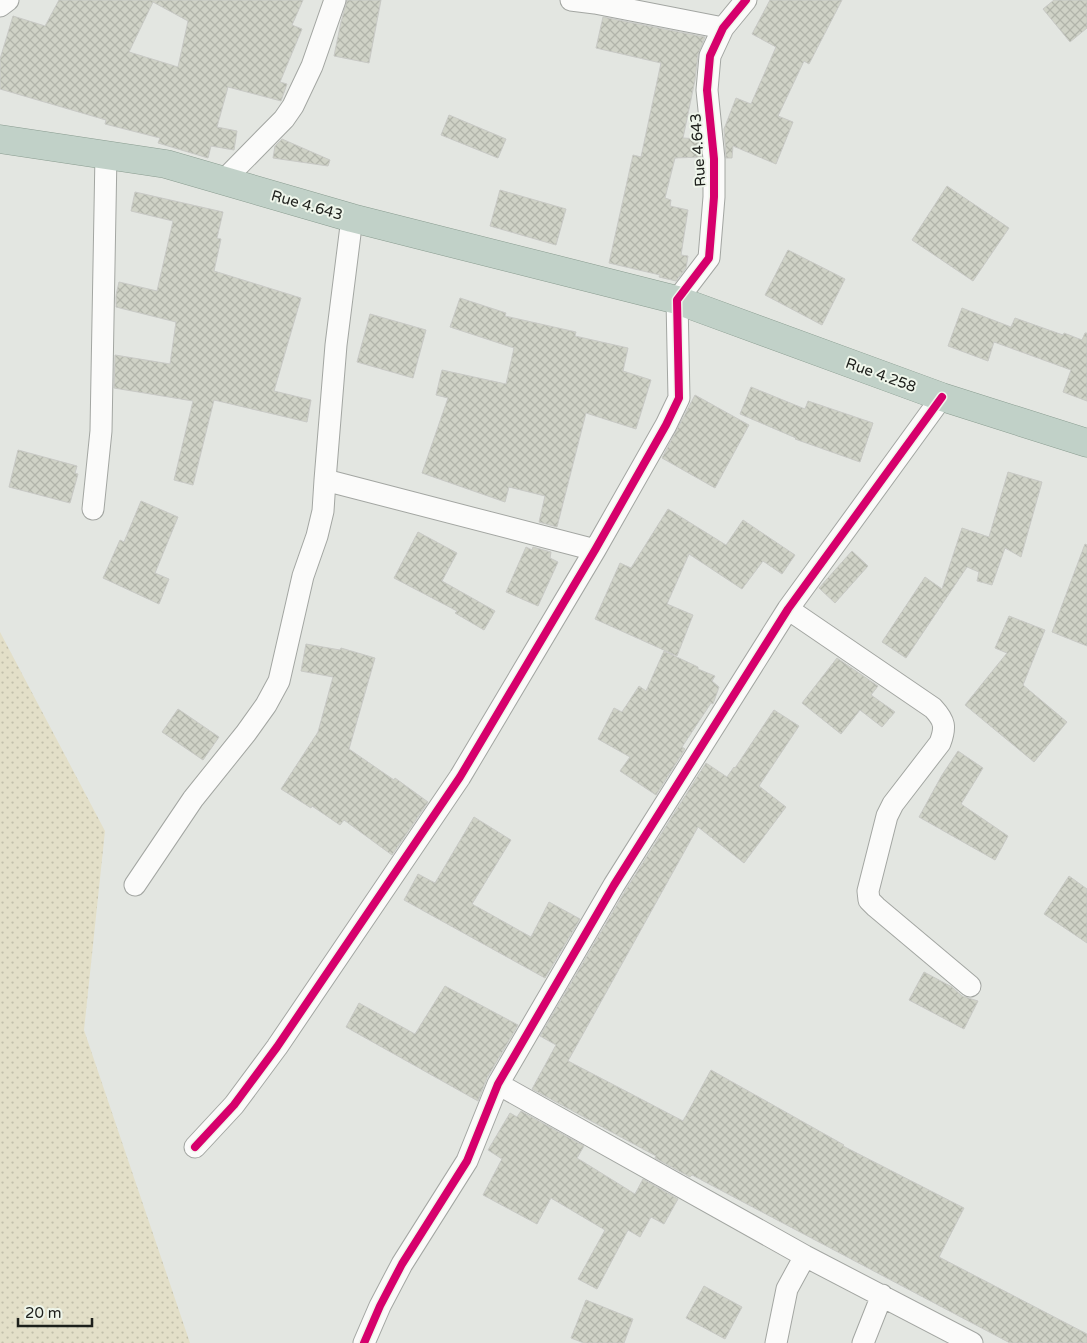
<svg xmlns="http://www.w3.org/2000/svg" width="1087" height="1343" font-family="'Varela Round',sans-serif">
  <defs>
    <pattern id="grass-dots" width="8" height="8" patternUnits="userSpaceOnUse" patternTransform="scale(1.25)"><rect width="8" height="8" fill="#e3dfc8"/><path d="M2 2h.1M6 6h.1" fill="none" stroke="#c2bfab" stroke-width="1.8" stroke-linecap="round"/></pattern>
    <pattern id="building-cross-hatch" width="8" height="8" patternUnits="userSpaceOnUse" patternTransform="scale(1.25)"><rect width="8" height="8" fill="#cfd2c6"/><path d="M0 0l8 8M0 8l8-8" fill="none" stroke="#b1b4aa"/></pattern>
  </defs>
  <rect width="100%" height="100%" fill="#e3e6e1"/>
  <path fill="url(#grass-dots)" d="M0 632 105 831 84 1030 190 1343H0Z"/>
  <path fill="url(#building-cross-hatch)" stroke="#c8c9c5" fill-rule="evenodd" d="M59 0H303L292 25 302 29 280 82 287 84 281 101 228 87 217 127 237 131 234 150 211 146 208 158 158 143 160 138 105 124 106 120 0 89V59L13 16 45 26ZM153 2 188 21 178 67 129 52Z
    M347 0H381L369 63 334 56 341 22Z
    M770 0H842L809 64 804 61 778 116 793 122 776 164 733 146 732 158H726L724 129 736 98 751 104 776 47 752 34Z
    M1054 0H1087V28L1070 42 1043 9Z
    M603 17 705 37 698 55 695 80 683 138 699 139 701 157 675 158 665 198 671 200 670 206 688 210 681 255 688 256 686 268 676 281 659 277 660 275 609 263 633 155 641 157 661 63 596 48Z
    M449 115 506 139 498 158 441 135Z
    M282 139 330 160 328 166 273 158 275 146Z
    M947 186 1009 228 973 281 912 240Z
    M500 190 566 209 556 245 490 226Z
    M135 192 223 212 217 238 221 239 214 271 301 298 274 391 311 400 307 422 214 400 193 485 174 480 193 401 114 388 115 355 170 364 176 322 116 307V295L119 282 157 291 173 221 131 211Z
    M788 250 845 279 822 325 765 295Z
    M460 298 506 313 505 316 576 332 575 336 628 348 623 371 651 380 636 429 586 413 557 527 539 522 545 496 509 487 505 502 422 473 448 398 436 395 442 370 506 384 514 348 450 327Z
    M962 308 1011 327 1015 318 1063 335 1064 333 1082 340 1085 333H1087V401L1063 392 1071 370 994 342 988 361 948 346Z
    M370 314 426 330 413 378 357 362Z
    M751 387 805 409 808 401 873 423 860 462 795 439 796 438 740 414Z
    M695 395 749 425 715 488 662 458Z
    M18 450 77 466 75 473 78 474 70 503 9 487Z
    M1008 472 1042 482 1021 557 1005 548 992 585 977 581 979 572 967 567 906 658 882 642 925 577 942 589 962 528 989 537Z
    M141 501 178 517 155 573 169 579 159 604 103 578 120 540 124 542Z
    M668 509 726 545 743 520 795 555 782 574 763 561 742 589 689 554 667 604 693 615 677 656 595 619 620 563 631 568Z
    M418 532 457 553 442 581 495 611 484 630 455 613 457 611 394 578Z
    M1085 544 1087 545V646L1052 632Z
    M526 547 532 550 533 547 551 552 550 558 558 562 538 606 506 592Z
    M852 551 868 566 835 603 819 588Z
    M1009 616 1045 630 1023 685 1067 722 1034 762 965 705 1007 653 995 648Z
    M306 644 340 650 341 648 375 658 349 749 394 780 395 778 428 802 392 855 344 820 340 825 312 806 311 808 281 789 318 732 333 677 301 671Z
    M664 651 698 667V669L715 676 712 681 719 687 713 704 711 703 682 747 685 749 656 795 620 771 630 757 598 739 614 708 622 712 639 686 646 691Z
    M837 658 878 686 871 695 895 712 882 727 860 710 841 734 802 703Z
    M178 709 219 737 203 760 162 732Z
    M774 710 799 726 759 786 786 807 744 863 698 827 568 1061 683 1121 711 1070 844 1145 843 1146 964 1208 939 1257 1087 1334V1343H1010L692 1175 690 1177 655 1158 656 1156 532 1089 556 1045 540 1036 625 891 706 763 727 777 734 767 735 768Z
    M958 751 983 768 961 804 1008 836 995 860 919 817 942 775Z
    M474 817 511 840 472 904 531 937 549 902 580 919 545 978 404 900 418 874 435 883Z
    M1069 876 1087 889V943L1044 914Z
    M924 972 952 987 962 996 978 1001 964 1029 909 1000Z
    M445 986 518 1025 487 1078 478 1101 346 1027 359 1003 415 1034Z
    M521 1111 584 1146 577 1158 635 1194 643 1179 678 1199 664 1224 651 1217 640 1237 628 1230 597 1289 578 1279 605 1230 551 1198 537 1224 483 1195 502 1159 488 1150 510 1113 517 1117Z
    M704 1286 742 1307 725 1339 686 1318Z
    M586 1300 633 1319 624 1343H584L571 1338Z"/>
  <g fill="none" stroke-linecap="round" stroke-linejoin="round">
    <defs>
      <path id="street" d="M571 0 595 3 723 28
        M0 6 8 0
        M223 181 284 119 293 106 312 66 335 0
        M352 218 336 345 325 480 595 550
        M93 509 101 431 106 154
        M788 609 933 708C945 721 946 727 940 743L893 804 887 816 868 891 869 900 876 907 970 986
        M135 885 193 799 246 733 266 705 279 681 303 576 317 536 323 511 325 480
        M498 1084 805 1256 972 1343
        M195 1147 234 1105 277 1047 460 777 595 550 666 425 679 398 677 300 709 258 714 197V159L707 90 710 56 723 28 746 0
        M364 1343 380 1306 402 1264 467 1161 498 1084 614 885 788 609 942 397
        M776 1343 787 1289 805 1256
        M863 1343 882 1295"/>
      <path id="highway" d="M0 139 166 164 352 218 677 300 942 397 1087 443"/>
    </defs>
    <use href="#street" stroke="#a3a6a2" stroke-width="23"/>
    <use href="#highway" stroke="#8a9c90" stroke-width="29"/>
    <use href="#street" stroke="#fbfbfa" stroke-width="21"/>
    <use href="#highway" stroke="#c1d1c8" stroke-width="28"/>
    <defs>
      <path id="cycleway" d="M195 1147 234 1105 277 1047 460 777 595 550 666 425 679 398 677 300 709 258 714 197V159L707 90 710 56 723 28 746 0
        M364 1343 380 1306 402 1264 467 1161 498 1084 614 885 788 609 942 397"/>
    </defs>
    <use href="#cycleway" stroke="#eff6eb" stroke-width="11"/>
    <use href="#cycleway" stroke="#d6006c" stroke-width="8"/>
  </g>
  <g text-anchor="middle" stroke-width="4" stroke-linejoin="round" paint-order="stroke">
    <g font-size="15" fill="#1e201c" stroke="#eff6eb">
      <text transform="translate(698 150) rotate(-94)" y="5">Rue 4.643</text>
      <text transform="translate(307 205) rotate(16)" y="5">Rue 4.643</text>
      <text transform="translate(881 375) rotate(20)" y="5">Rue 4.258</text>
    </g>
  </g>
  <path d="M18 1318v8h74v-8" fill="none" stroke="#1e201c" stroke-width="2.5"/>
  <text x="25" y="1318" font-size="15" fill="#1e201c" stroke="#eff6eb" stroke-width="4" paint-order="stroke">20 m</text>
</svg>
